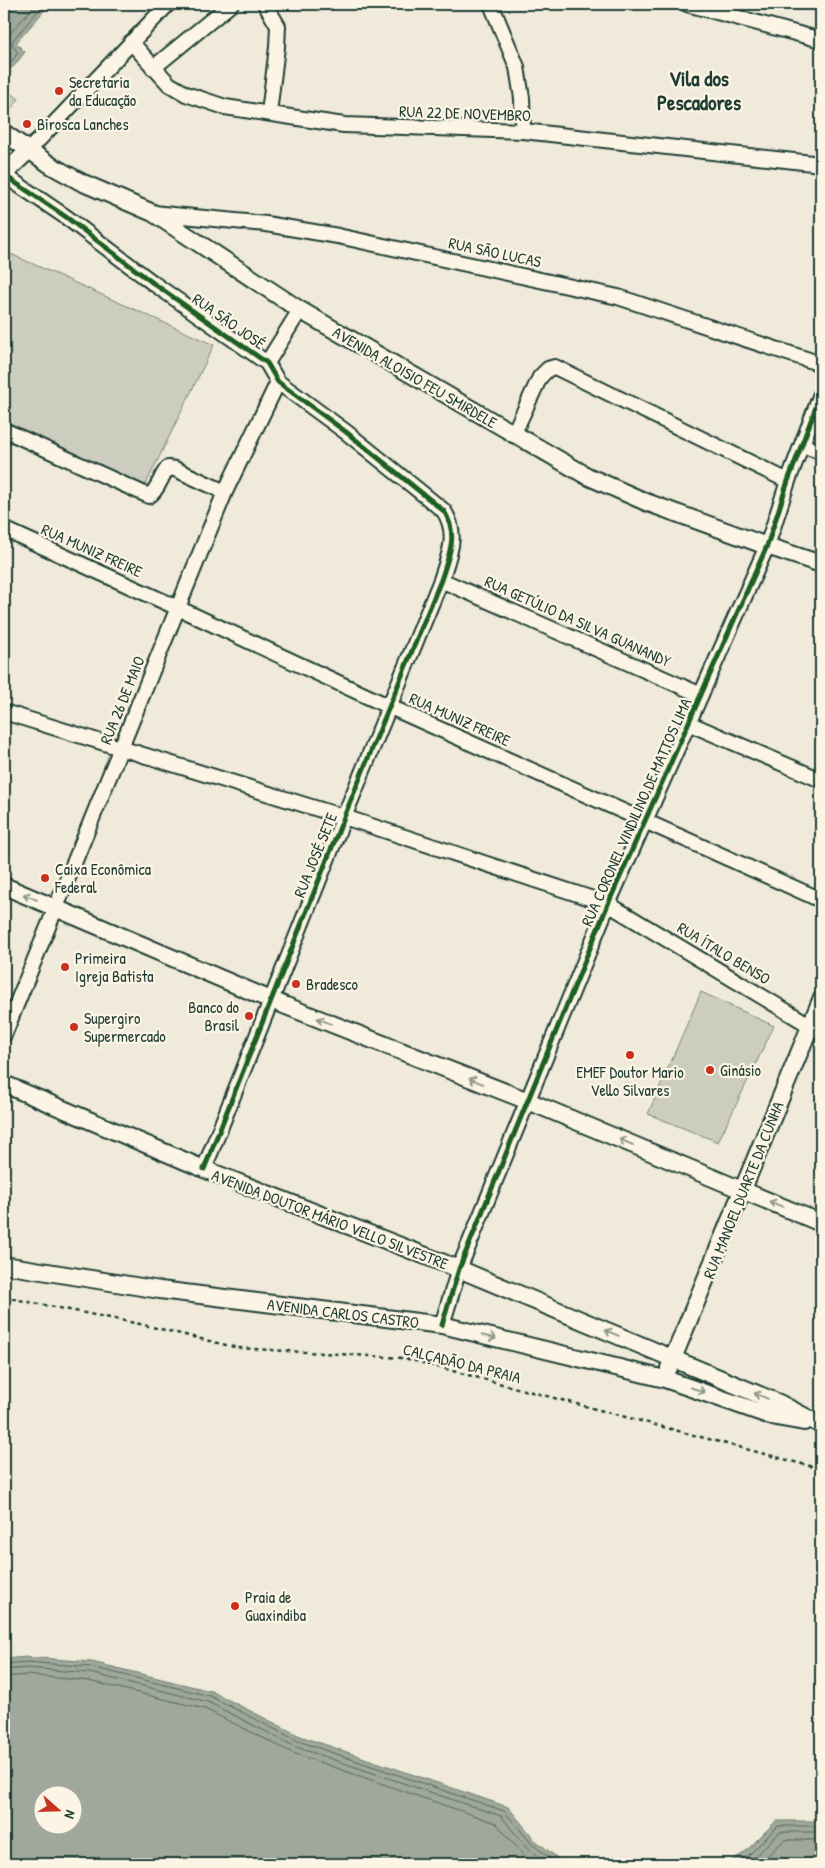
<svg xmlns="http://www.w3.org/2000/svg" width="825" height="1868" font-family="'Patrick Hand',sans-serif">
  <rect width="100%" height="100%" fill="#efeada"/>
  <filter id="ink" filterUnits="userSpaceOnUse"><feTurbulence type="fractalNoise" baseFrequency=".02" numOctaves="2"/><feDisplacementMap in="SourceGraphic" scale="10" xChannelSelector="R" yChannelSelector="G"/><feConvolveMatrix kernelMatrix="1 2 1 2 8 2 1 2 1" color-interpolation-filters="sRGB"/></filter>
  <g filter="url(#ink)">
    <path fill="#cccdbf" stroke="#76857a" d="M4 89 19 99 4 117Z
      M4 251 214 345 145 486 4 422Z
      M701 992 774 1026 718 1142 648 1114Z"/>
    <path fill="#9fa89a" stroke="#6c7d71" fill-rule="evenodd" d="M4 4H50L16 43 25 52 14 66 6 72 4 71Z
      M27 1657 92 1662 211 1691 300 1736 508 1807 535 1840 565 1864H4V1659ZM42 1796H72V1826H42Z
      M776 1821H821V1864H726L744 1853Z"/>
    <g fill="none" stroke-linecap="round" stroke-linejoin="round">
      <path stroke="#52685d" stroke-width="1" d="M4 60 9 54 5 45 7 37 36 4
        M4 67 8 66 18 53 12 45 13 40 44 4
        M4 1664 27 1662 91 1667 210 1696 298 1741 504 1811 531 1843 557 1864
        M4 1670 27 1668 90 1673 208 1702 296 1747 501 1816 526 1847 547 1864
        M4 1677 27 1675 89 1681 205 1709 293 1753 496 1823 521 1852 535 1864
        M735 1864 748 1856 778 1826H821
        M747 1864 780 1832H821
        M759 1864 784 1840H821"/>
      <defs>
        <path id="minor" d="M265 4 278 26 277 47 269 113
          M491 4 517 67 522 98 523 131
          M687 4 821 40
          M131 42 169 84 186 94 225 107 344 125 523 131 821 164
          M153 68 231 4
          M29 150 168 4
          M4 175 66 217 153 283 267 363 278 382 346 432 444 511C459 535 449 555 441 580L344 817 204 1169
          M153 213 266 224 338 236 618 297 821 364
          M267 363 300 310
          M4 430 149 496C159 489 160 477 168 468L175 469 225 492
          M513 435 540 377 548 369 555 367 788 481
          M802 445 821 452
          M4 529 178 608 388 706 821 900
          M441 580 701 695
          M4 712 344 817 608 904 821 1032
          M688 723 821 780
          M4 1035 225 492 278 382
          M442 1325 459 1269 608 904 767 546 788 481 821 394"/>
        <path id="tertiary" d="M4 133 52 166 81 182 153 213 300 310 587 476 646 502 767 546 821 564
          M4 174 29 150
          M4 886 271 1000 528 1101 821 1223
          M4 1084 204 1169 459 1269 614 1334 781 1404 821 1425
          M4 1265 160 1290 442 1325 665 1379 771 1416 804 1422
          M669 1368 821 1000"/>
      </defs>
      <use href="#minor" stroke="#1f3d34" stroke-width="18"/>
      <use href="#tertiary" stroke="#1f3d34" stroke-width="20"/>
      <path stroke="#1f3d34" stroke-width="2.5" stroke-dasharray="4 4" stroke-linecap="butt" d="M4 1297 140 1324 238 1348 404 1358 821 1469"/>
      <use href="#minor" stroke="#fcf5e5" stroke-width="14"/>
      <use href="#tertiary" stroke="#fcf5e5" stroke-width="16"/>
      <defs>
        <path id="cycleway" d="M4 175 66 217 153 283 267 363 278 382 346 432 444 511C459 535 449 555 441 580L344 817 204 1169
          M442 1325 459 1269 608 904 767 546 788 481 821 394"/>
      </defs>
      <use href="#cycleway" stroke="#fcf5e5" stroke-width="8"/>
      <use href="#cycleway" stroke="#1b5e20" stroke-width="5"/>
    </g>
    <defs><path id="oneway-shaft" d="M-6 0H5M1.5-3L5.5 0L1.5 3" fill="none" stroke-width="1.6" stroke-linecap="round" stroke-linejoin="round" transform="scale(1.25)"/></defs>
    <g stroke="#8e998c">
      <use href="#oneway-shaft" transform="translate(30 897) rotate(-158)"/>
      <use href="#oneway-shaft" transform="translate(324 1021) rotate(-158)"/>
      <use href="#oneway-shaft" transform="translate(476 1081) rotate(-158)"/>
      <use href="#oneway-shaft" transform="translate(626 1142) rotate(-157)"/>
      <use href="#oneway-shaft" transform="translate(776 1204) rotate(-158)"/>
      <use href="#oneway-shaft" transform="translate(612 1333) rotate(-157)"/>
      <use href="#oneway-shaft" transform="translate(489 1337) rotate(14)"/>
      <use href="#oneway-shaft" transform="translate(698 1390) rotate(19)"/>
      <use href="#oneway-shaft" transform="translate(761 1396) rotate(-157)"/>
    </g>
  </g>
  <g fill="#c8321e" stroke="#fcf5e5" stroke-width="2">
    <circle cx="59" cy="91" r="5"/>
    <circle cx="27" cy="124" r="5"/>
    <circle cx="45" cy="878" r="5"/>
    <circle cx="65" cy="967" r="5"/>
    <circle cx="296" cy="984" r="5"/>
    <circle cx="249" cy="1016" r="5"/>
    <circle cx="74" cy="1027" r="5"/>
    <circle cx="630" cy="1055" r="5"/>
    <circle cx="710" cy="1070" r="5"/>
    <circle cx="235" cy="1606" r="5"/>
  </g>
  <g text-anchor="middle" stroke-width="4.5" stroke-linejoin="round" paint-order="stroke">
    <g font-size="16" fill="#1f3d34" stroke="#fcf5e5" text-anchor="start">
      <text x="69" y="88">Secretaria<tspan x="69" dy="18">da Educação</tspan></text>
      <text x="37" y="130">Birosca Lanches</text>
      <text x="55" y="875">Caixa Econômica<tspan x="55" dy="18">Federal</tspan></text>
      <text x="75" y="964">Primeira<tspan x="75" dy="18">Igreja Batista</tspan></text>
      <text x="306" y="990">Bradesco</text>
      <text x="239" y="1013" text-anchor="end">Banco do<tspan x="239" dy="18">Brasil</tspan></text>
      <text x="84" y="1024">Supergiro<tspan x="84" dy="18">Supermercado</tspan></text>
      <text x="720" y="1076">Ginásio</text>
      <text x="630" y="1078" text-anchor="middle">EMEF Doutor Mario<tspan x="630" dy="18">Vello Silvares</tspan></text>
      <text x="245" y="1603">Praia de<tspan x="245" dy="18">Guaxindiba</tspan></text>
    </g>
    <g font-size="16" fill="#1f3d34" stroke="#fcf5e5">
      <text transform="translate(465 113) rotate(2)" y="6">RUA 22 DE NOVEMBRO</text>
      <text transform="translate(495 252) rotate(12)" y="6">RUA SÃO LUCAS</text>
      <text transform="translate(229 321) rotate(35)" y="6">RUA SÃO JOSÉ</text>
      <text transform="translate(415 377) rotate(30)" y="6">AVENIDA ALOISIO FEU SMIRDELE</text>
      <text transform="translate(92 550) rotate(24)" y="6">RUA MUNIZ FREIRE</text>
      <text transform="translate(578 621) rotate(24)" y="6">RUA GETÚLIO DA SILVA GUANANDY</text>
      <text transform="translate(122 700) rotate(-68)" y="6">RUA 26 DE MAIO</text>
      <text transform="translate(460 719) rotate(24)" y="6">RUA MUNIZ FREIRE</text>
      <text transform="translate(636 812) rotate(-66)" y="6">RUA CORONEL VINDILINO DE MATTOS LIMA</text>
      <text transform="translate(315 855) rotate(-68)" y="6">RUA JOSÉ SETE</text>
      <text transform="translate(724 953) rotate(31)" y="6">RUA ÍTALO BENSO</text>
      <text transform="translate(743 1190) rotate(-68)" y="6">RUA MANOEL DUARTE DA CUNHA</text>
      <text transform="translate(330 1219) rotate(21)" y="6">AVENIDA DOUTOR MÁRIO VELLO SILVESTRE</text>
      <text transform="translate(343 1313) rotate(7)" y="6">AVENIDA CARLOS CASTRO</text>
      <text transform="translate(462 1363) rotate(14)" y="6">CALÇADÃO DA PRAIA</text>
    </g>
    <g font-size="21" font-weight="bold" fill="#1f3d34" stroke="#fcf5e5">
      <text x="699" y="86">Vila dos<tspan x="699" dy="24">Pescadores</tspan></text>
    </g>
  </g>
  <rect width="825" height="1868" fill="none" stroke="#fcf5e5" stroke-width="20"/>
  <rect x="10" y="10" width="805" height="1848" fill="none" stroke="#1f3d34" stroke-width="2" filter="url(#ink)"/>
  <g transform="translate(58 1810) rotate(110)"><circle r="24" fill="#fcf5e5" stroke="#a4ab9e"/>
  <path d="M0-4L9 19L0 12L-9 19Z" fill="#c8321e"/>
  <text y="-8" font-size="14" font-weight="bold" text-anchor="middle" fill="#1f3d34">N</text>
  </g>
</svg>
